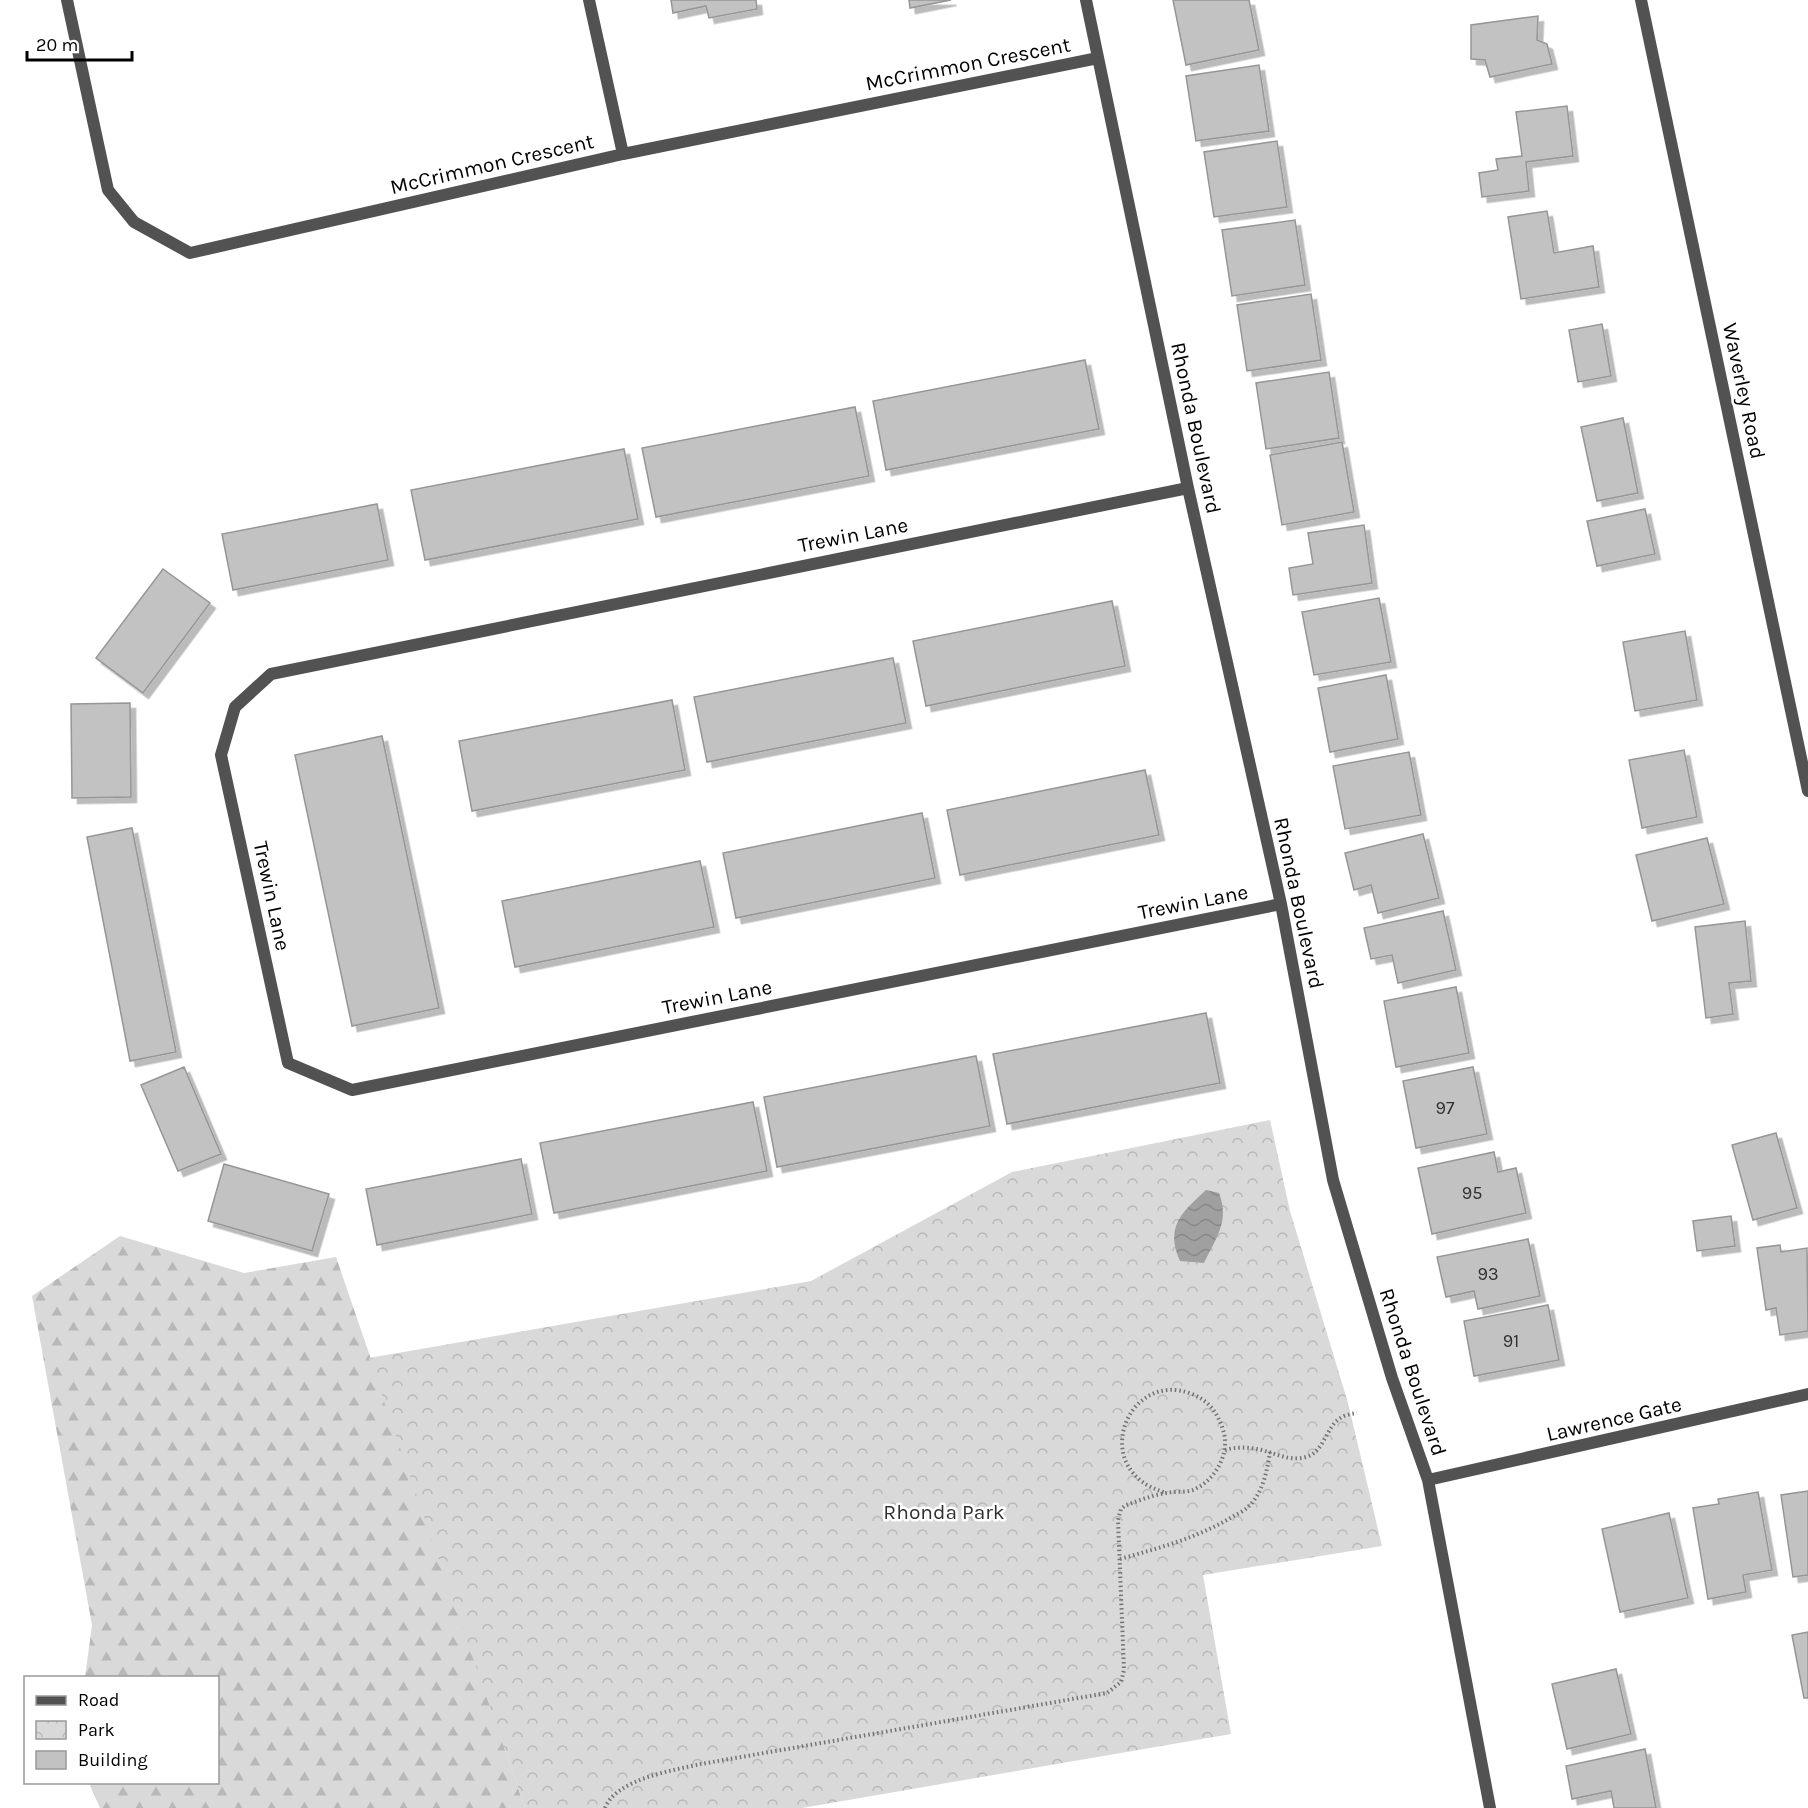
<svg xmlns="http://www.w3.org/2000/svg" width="1808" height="1808" font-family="Karla,sans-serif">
  <defs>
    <pattern id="forest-firs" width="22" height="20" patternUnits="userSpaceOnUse" patternTransform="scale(1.5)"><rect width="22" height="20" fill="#d9d9d9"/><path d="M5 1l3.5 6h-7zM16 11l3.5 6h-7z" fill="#b8b8b8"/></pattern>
    <pattern id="park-crowns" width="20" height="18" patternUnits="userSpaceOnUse" patternTransform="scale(1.5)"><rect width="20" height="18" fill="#d9d9d9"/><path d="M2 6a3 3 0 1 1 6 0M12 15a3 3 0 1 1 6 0" fill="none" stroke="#b8b8b8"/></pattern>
    <pattern id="water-waves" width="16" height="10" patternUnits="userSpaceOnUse" patternTransform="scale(1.5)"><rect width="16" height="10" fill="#a0a0a0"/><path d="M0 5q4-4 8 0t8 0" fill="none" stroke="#888"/></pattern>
    <filter id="shadow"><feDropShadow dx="5.5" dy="5.5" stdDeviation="0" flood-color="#0004"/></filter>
  </defs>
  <rect width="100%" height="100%" fill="#fff"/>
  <path fill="url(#forest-firs)" d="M120 1236 244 1273 336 1257 525 1808H100L89 1783 218 1782V1678L85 1677 92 1625 32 1296Z"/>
  <path fill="url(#park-crowns)" d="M1270 1120 1290 1211 1348 1403 1382 1546 1203 1575 1231 1734 802 1808H525L369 1358 811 1281 1012 1172Z"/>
  <path fill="url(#water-waves)" d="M1206 1190 1219 1193C1230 1221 1216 1238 1204 1263L1180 1261C1165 1227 1181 1213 1206 1190Z"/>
  <path fill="#c2c2c2" stroke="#969696" stroke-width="1.5" filter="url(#shadow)" d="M671 0H756L757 9 709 18 706 6 673 13Z
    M909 0H951L910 8Z
    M1173 0H1249L1259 50 1186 65Z
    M1538 16 1537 40 1547 44 1552 64 1490 77 1485 60 1471 59V25Z
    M1259 65 1269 131 1196 141 1186 76Z
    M1567 106 1573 156 1526 162 1529 191 1482 197 1479 173 1498 170 1496 159 1522 156 1516 112Z
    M1277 141 1287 207 1214 217 1204 152Z
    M1547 211 1554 253 1593 246 1599 287 1521 299 1508 217Z
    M1295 220 1305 285 1232 296 1222 230Z
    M1311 294 1321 360 1247 371 1237 305Z
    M1602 324 1611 376 1578 382 1569 330Z
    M1085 360 1099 429 886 470 873 401Z
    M1329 372 1339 438 1266 449 1256 383Z
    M855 407 869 476 656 517 642 448Z
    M1623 418 1638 493 1597 501 1581 427Z
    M1342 442 1354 512 1282 525 1270 455Z
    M624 449 638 519 425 560 411 490Z
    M377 504 388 560 233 590 222 534Z
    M1645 509 1655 554 1597 566 1587 521Z
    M1364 525 1372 583 1293 595 1289 568 1313 564 1308 533Z
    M163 569 210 603 143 693 96 658Z
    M1379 598 1391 662 1314 675 1302 612Z
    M1112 601 1125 666 926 706 913 641Z
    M1685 631 1697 700 1635 711 1623 642Z
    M893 658 906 723 707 762 694 697Z
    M1386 675 1398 739 1330 752 1318 688Z
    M672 700 685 770 472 811 459 741Z
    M130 703 131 797 72 798 71 704Z
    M382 736 439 1008 352 1026 295 755Z
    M1684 750 1697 817 1642 828 1629 760Z
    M1409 752 1421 815 1345 829 1333 766Z
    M1145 770 1159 835 960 875 947 810Z
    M922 813 935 878 736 918 723 853Z
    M132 828 176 1052 130 1061 87 837Z
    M1423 834 1439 898 1378 913 1371 885 1354 890 1345 853Z
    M1707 838 1724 904 1652 921 1636 855Z
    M700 861 714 927 515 967 502 901Z
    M1443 911 1456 970 1398 983 1392 955 1371 959 1364 928Z
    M1745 921 1751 981 1729 983 1733 1014 1706 1018 1695 927Z
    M1456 987 1469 1053 1396 1067 1384 1001Z
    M1206 1013 1220 1083 1007 1124 993 1054Z
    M976 1056 990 1126 777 1167 764 1097Z
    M184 1067 221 1154 178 1171 141 1085Z
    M1473 1067 1487 1134 1416 1148 1403 1081Z
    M753 1102 767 1171 554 1213 540 1143Z
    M1776 1133 1797 1208 1753 1220 1732 1145Z
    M1494 1152 1498 1172 1516 1168 1526 1213 1432 1234 1418 1168Z
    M521 1159 532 1214 377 1245 366 1189Z
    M224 1164 329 1194 312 1251 208 1221Z
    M1731 1216 1735 1246 1697 1251 1693 1221Z
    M1528 1239 1540 1296 1478 1309 1474 1291 1446 1297 1437 1257Z
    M1780 1245 1781 1252 1807 1248 1808 1331 1780 1335 1776 1308 1766 1310 1757 1248Z
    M1548 1305 1559 1360 1474 1376 1464 1321Z
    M1808 1491V1575L1793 1577 1781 1495Z
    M1758 1492 1772 1570 1743 1575 1746 1592 1708 1599 1693 1508 1719 1504 1718 1499Z
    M1669 1513 1688 1598 1620 1612 1602 1529Z
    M1808 1632V1698H1804L1792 1635Z
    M1616 1669 1631 1734 1567 1749 1552 1684Z
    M1645 1749 1656 1808H1614L1611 1791 1572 1799 1566 1766Z"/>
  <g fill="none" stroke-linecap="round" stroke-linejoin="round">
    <path stroke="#747474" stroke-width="4" stroke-dasharray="1.5 3" stroke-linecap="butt" d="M1225 1450C1235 1447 1246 1447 1257 1449 1274 1452 1288 1462 1306 1457 1324 1452 1326 1428 1339 1419 1344 1415 1351 1414 1357 1413
      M1120 1559C1159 1548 1197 1538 1232 1517 1237 1514 1244 1511 1248 1507 1263 1493 1267 1471 1270 1452
      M605 1808C616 1779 674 1770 701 1764L1107 1693 1121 1682 1124 1670 1118 1520 1121 1509 1126 1505C1139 1501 1152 1495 1166 1493 1175 1491 1184 1493 1193 1490 1215 1481 1231 1453 1223 1430 1218 1413 1208 1400 1192 1394 1127 1368 1086 1472 1167 1493"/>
    <path stroke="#525252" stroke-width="12" d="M67 0 108 190 134 222 190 253 623 154 1098 58
      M589 0 623 154
      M1086 0 1188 488 1281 904 1333 1180 1392 1378 1428 1480 1490 1808
      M1641 0 1808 791
      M1188 488 271 674 235 707 221 755 288 1063 352 1090 1281 904
      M1428 1480 1808 1394"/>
  </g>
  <g text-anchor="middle" stroke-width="5" stroke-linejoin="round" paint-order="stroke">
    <g font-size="18" fill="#303030">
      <text x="1445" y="1114">97</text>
      <text x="1472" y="1199">95</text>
      <text x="1488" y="1280">93</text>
      <text x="1511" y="1347">91</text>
    </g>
    <g font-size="21" fill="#000" stroke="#fff">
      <text transform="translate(968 64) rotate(-11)" y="7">McCrimmon Crescent</text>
      <text transform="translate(492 164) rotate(-13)" y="7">McCrimmon Crescent</text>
      <text transform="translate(1744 391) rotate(78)" y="7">Waverley Road</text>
      <text transform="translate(1196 428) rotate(78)" y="7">Rhonda Boulevard</text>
      <text transform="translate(853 535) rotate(-11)" y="7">Trewin Lane</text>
      <text transform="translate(272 896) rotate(78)" y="7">Trewin Lane</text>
      <text transform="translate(1193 902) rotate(-11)" y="7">Trewin Lane</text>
      <text transform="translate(1299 903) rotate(78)" y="7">Rhonda Boulevard</text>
      <text transform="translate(717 997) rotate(-11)" y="7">Trewin Lane</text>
      <text transform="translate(1413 1372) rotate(72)" y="7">Rhonda Boulevard</text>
      <text transform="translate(1614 1419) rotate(-13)" y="7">Lawrence Gate</text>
    </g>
    <g font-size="21" fill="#303030" stroke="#fff">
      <text x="944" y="1519">Rhonda Park</text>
    </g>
  </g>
  <rect x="24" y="1676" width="195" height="108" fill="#ffffff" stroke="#999999" stroke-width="1.5"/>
  <rect x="36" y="1696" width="30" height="9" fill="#525252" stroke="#999999" stroke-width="1.5"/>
  <text x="78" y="1706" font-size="18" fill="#000000">Road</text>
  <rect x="36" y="1721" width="30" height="18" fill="url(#park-crowns)" stroke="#999999" stroke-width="1.5"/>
  <text x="78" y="1736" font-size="18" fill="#000000">Park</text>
  <rect x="36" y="1751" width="30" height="18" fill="#c2c2c2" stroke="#999999" stroke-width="1.5"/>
  <text x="78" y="1766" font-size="18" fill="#000000">Building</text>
  <path d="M27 51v9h105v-9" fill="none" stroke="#000000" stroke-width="3"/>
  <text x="36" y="51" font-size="18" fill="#000000" stroke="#ffffff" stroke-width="4.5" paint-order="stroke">20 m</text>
</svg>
